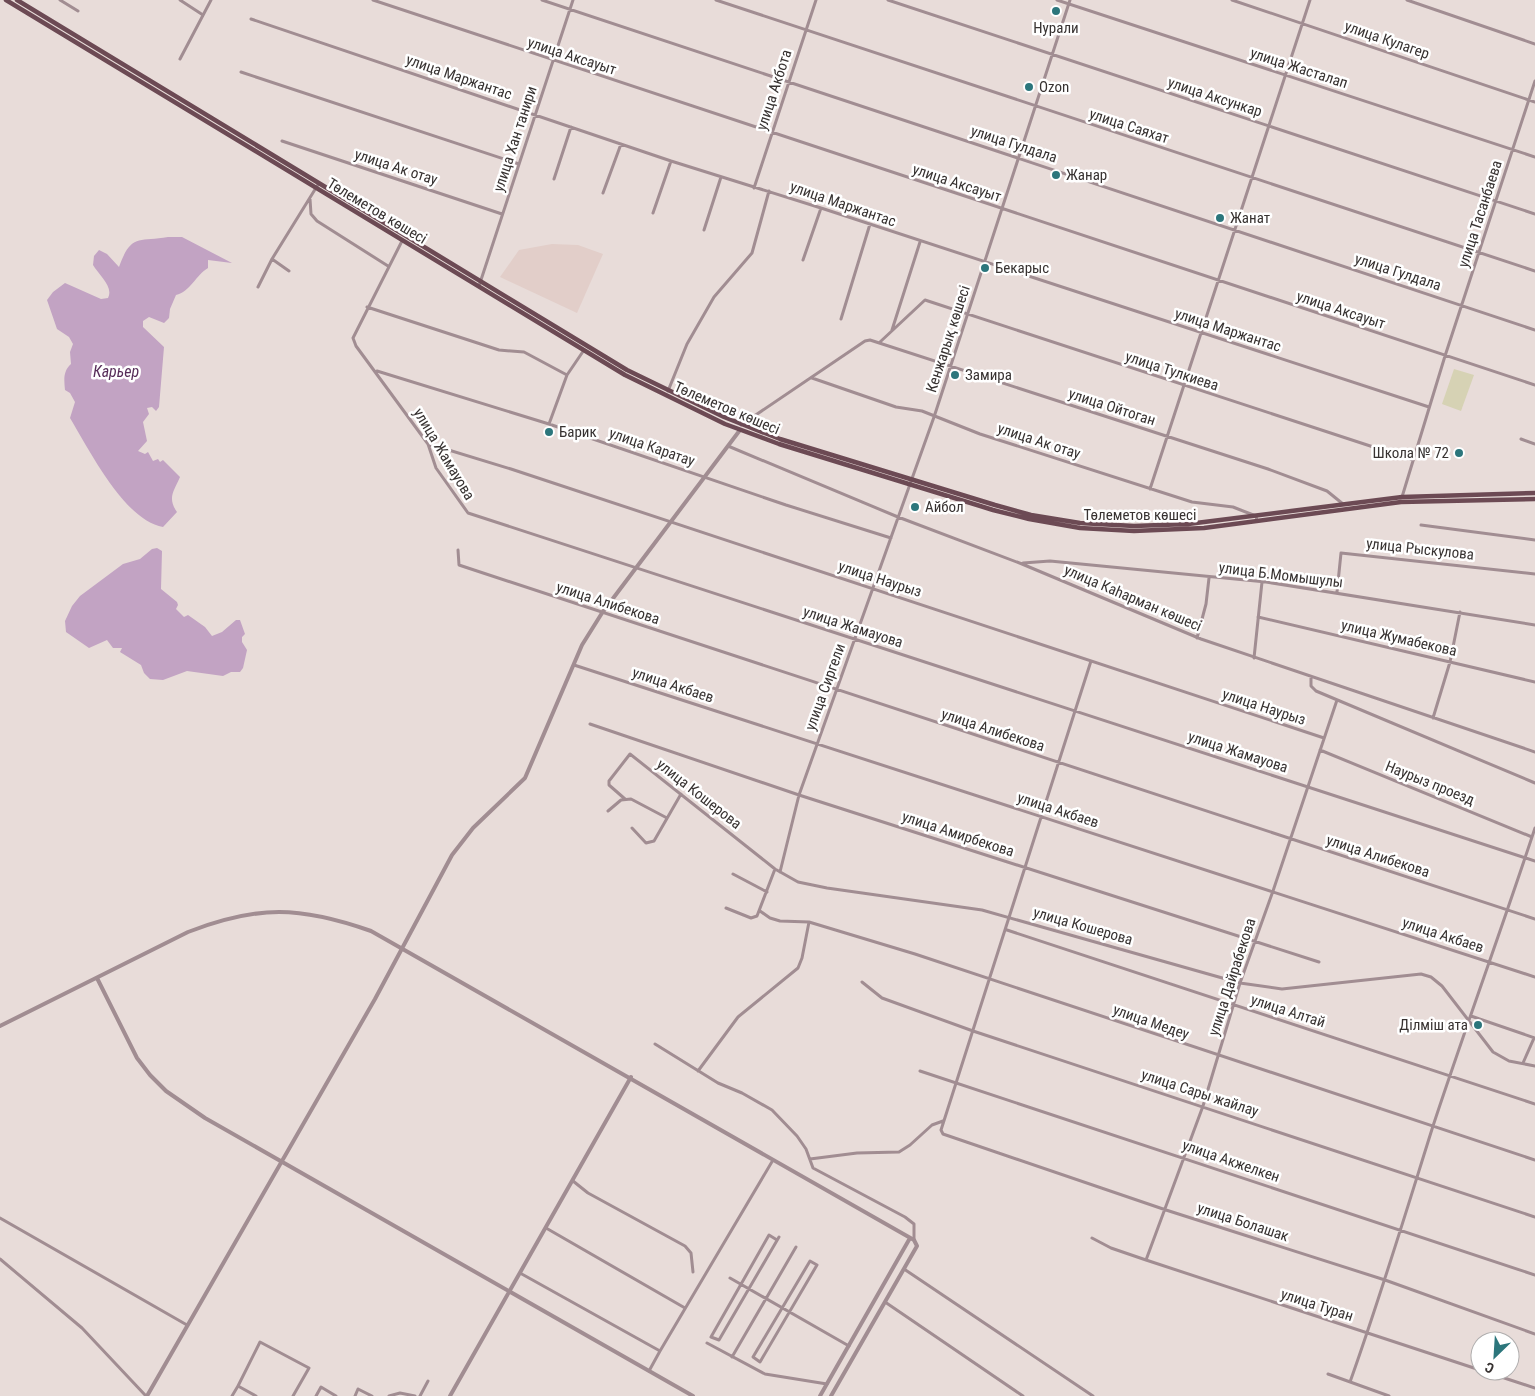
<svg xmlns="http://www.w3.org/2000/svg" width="1535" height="1396" font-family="'Roboto Condensed',sans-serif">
  <rect width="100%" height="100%" fill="#e8dcd9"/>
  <path fill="#e2cec9" d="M552 244 578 245 603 254 577 313 500 277 519 250Z"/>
  <path fill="#d6d2b4" d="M1454 369 1474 375 1461 411 1442 404Z"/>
  <path fill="#c2a3c3" d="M168 237H182L232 263 208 260V268C196 275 190 292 176 295L170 309 169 318 164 323 149 317 143 321V327L164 347 159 407 156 411 152 407 147 408 149 414 143 422 147 441 138 451 145 454 148 452 153 461 158 459 160 462 163 460 180 477C174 491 167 498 177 512L163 527C124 520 90 451 70 418L75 402 70 393 65 390C64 380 63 371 71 364L70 352 73 344 69 337 57 329 47 300 53 292 65 283 101 299 108 298C114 287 99 275 93 265L94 256 99 250 107 254 119 267C131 234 137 242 168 237Z
    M157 548 162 551 161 589 177 602 178 605 176 609 184 617 188 615 205 627 212 636 222 632 236 620H240L245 634 242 637V642L247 650 243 668 240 672H231L223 676 187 671 163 680 150 679 144 673 141 665 120 652 122 648H113L107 640 89 648 66 632 65 621 72 606 80 596 123 564 140 559 152 549Z"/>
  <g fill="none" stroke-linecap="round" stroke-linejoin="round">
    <path stroke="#a18d92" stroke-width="3" d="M60 0 78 11
      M180 0 203 15
      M373 0 1535 385
      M542 0 1535 330
      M716 0 1535 271
      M888 0 1535 214
      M1057 0 1535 157
      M1232 0 1535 102
      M1407 0 1535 44
      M251 19 671 161 821 208 1429 407
      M180 59 211 0
      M241 72 519 164
      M282 141 502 214
      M554 179 571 127
      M754 188 816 0
      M603 193 621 144
      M310 199 311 214 317 221 388 266
      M653 213 671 161
      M704 230 721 177
      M402 241 353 338 356 346 428 444 436 468 468 513 1535 861
      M272 259 289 271
      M803 260 821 208
      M479 286 573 0
      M258 287 272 259 319 183
      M367 307 499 350 524 352 567 375
      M841 319 870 224
      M892 330 920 242
      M880 342 925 300 1413 460
      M377 371 549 424 786 505 891 538
      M812 378 896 407 922 411 980 434 1192 502 1233 507 1256 516 1257 521
      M668 391 687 344 714 297 752 253 769 191
      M549 424 567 375 584 350
      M741 425 865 341 870 340 1268 469 1327 491 1343 504
      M1521 439 1535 444
      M429 444 511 469 1324 738
      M728 446 898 517 1022 564 1201 639 1535 752
      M1150 489 1310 0
      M1402 497 1445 356 1535 81
      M1421 525 1535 540
      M458 550 459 565 468 568 1535 919
      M1023 563 1050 561 1266 582 1535 625
      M1337 592 1341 553 1535 574
      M1258 617 1535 682
      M1197 638 1206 604 1209 578
      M1254 658 1262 582
      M1091 661 941 1130 943 1134 1166 1210 1385 1280 1535 1334
      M574 665 1535 977
      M1311 678V686L1316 691 1535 783
      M1433 718 1450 662 1460 612
      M590 724 799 795 1319 962
      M1320 750 1532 837
      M625 799 609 785V781L630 754 775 869 798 882 827 888 982 910 1240 983 1282 989 1421 974 1431 977 1442 986 1493 1052 1509 1061 1535 1066
      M608 811 621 800 631 799 667 818
      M632 828 646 843 654 841 681 794
      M780 872 799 795 934 417 1070 0
      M733 874 767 892
      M726 908 751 918 757 916 775 869
      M760 911 770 918 780 921 809 922 915 954 1535 1160
      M1007 930 1535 1104
      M862 982 882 998 973 1031 1535 1217
      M1471 1016 1535 1038
      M655 1044 718 1083 742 1093 772 1110 797 1136 806 1149 813 1168 905 1217 914 1224V1240
      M1523 1063 1534 1038
      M698 1071 738 1017 798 968 802 958 809 922
      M920 1071 1535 1275
      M810 1159 857 1153 899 1152 910 1145 932 1125 943 1121
      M573 1181 588 1193 685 1246 691 1253 693 1272
      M0 1218 187 1325
      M546 1228 685 1308
      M1092 1238 1111 1248 1146 1260 1480 1370
      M777 1240 769 1235 711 1337 719 1340 779 1237
      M0 1259 82 1328 146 1396
      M1146 1260 1203 1106 1240 983 1273 891 1337 700
      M810 1261 817 1265 760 1362 753 1357Z
      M904 1269 1093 1396
      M520 1273 660 1351 773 1160
      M730 1278 849 1346
      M885 1302 1023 1396
      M707 1343 765 1374 827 1384
      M732 1357 796 1247
      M649 1371 660 1351
      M1483 1371 1535 1388
      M1328 1374 1389 1396
      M1350 1382C1380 1298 1406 1212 1433 1126 1466 1026 1502 928 1535 828
      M232 1396 238 1386
      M256 1396 238 1386 260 1342 309 1368 293 1396
      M316 1396 321 1387 336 1396
      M355 1396 358 1389 372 1396
      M389 1396 400 1393 415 1396
      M420 1396 428 1381"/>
    <path stroke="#a18d92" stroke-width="4" d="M97 978 137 1058 150 1075 166 1091 205 1118 693 1396
      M0 1026 188 932C258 905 300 906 371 931L914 1240 917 1246 831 1396
      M147 1396 375 999 452 855 473 828 525 778 582 645 602 613 740 430
      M450 1396 631 1077
      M820 1396 910 1238"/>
    <path stroke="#6c4a54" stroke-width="4.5" d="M6 0 625 375 725 424 779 444 993 510 1029 519 1080 528 1134 531 1204 528 1401 502 1535 499
      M17 0 627 370 724 417 780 439 995 505 1031 515 1080 523 1134 526 1188 524 1402 497 1535 493"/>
  </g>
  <g fill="#2c767c" stroke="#fff" stroke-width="2">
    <circle cx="1056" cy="11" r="5"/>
    <circle cx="1029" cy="87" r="5"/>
    <circle cx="1056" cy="175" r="5"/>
    <circle cx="1220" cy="218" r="5"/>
    <circle cx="985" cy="268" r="5"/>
    <circle cx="955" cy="375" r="5"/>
    <circle cx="549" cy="432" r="5"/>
    <circle cx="1459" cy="453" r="5"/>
    <circle cx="915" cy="507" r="5"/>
    <circle cx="1478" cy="1025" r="5"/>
  </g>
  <g text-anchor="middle" stroke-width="5" stroke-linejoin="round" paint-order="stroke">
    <g font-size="15" fill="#373231" stroke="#fff" text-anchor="start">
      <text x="1056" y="33" text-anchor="middle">Нурали</text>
      <text x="1039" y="92">Ozon</text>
      <text x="1066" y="180">Жанар</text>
      <text x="1230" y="223">Жанат</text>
      <text x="995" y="273">Бекарыс</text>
      <text x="965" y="380">Замира</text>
      <text x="559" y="437">Барик</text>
      <text x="1449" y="458" text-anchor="end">Школа № 72</text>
      <text x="925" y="512">Айбол</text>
      <text x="1468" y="1030" text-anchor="end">Ділміш ата</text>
    </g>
    <g font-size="15" fill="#373231" stroke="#fff">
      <text transform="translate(1387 40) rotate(19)" y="5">улица Кулагер</text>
      <text transform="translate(572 56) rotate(18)" y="5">улица Аксауыт</text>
      <text transform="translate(1299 68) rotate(18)" y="5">улица Жасталап</text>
      <text transform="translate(459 77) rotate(19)" y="5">улица Маржантас</text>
      <text transform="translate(774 90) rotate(-72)" y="5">улица Акбота</text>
      <text transform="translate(1215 97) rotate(18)" y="5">улица Аксункар</text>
      <text transform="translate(1129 126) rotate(18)" y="5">улица Саяхат</text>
      <text transform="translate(515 139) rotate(-72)" y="5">улица Хан танири</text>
      <text transform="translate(1014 144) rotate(18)" y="5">улица Гулдала</text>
      <text transform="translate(396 167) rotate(18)" y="5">улица Ак отау</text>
      <text transform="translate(957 183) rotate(18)" y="5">улица Аксауыт</text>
      <text transform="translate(843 204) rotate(19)" y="5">улица Маржантас</text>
      <text transform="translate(377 211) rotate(31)" y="5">Төлеметов көшесі</text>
      <text transform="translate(1480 214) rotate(-72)" y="5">улица Тасанбаева</text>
      <text transform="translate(1398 272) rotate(18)" y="5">улица Гулдала</text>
      <text transform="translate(1341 310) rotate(18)" y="5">улица Аксауыт</text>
      <text transform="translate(1228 330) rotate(18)" y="5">улица Маржантас</text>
      <text transform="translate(948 339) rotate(-72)" y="5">Кенжарық көшесі</text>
      <text transform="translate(1172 371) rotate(18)" y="5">улица Тулкиева</text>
      <text transform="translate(1112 407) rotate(18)" y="5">улица Ойтоган</text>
      <text transform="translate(727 408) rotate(23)" y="5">Төлеметов көшесі</text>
      <text transform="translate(1039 441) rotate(18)" y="5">улица Ак отау</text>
      <text transform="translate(652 447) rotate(19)" y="5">улица Каратау</text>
      <text transform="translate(444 454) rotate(59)" y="5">улица Жамауова</text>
      <text x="1140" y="520">Төлеметов көшесі</text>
      <text transform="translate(1420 549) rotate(6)" y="5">улица Рыскулова</text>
      <text transform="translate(1281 575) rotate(7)" y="5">улица Б.Момышулы</text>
      <text transform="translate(880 579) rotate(18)" y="5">улица Наурыз</text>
      <text transform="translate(1133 598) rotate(23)" y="5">улица Каһарман көшесі</text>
      <text transform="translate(608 603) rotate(18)" y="5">улица Алибекова</text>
      <text transform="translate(853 627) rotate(18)" y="5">улица Жамауова</text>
      <text transform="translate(1399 638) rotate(13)" y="5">улица Жумабекова</text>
      <text transform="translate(673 685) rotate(18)" y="5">улица Акбаев</text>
      <text transform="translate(825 687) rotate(-70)" y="5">улица Сиргели</text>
      <text transform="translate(1264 707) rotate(18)" y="5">улица Наурыз</text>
      <text transform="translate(993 730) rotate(18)" y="5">улица Алибекова</text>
      <text transform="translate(1238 752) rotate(18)" y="5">улица Жамауова</text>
      <text transform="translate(1430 783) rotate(22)" y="5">Наурыз проезд</text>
      <text transform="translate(699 794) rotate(38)" y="5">улица Кошерова</text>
      <text transform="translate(1058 810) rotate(18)" y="5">улица Акбаев</text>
      <text transform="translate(958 834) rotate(18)" y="5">улица Амирбекова</text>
      <text transform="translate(1378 856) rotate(18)" y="5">улица Алибекова</text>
      <text transform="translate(1083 926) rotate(16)" y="5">улица Кошерова</text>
      <text transform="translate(1443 935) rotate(18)" y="5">улица Акбаев</text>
      <text transform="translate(1232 977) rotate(-72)" y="5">улица Дайрабекова</text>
      <text transform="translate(1288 1011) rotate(18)" y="5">улица Алтай</text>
      <text transform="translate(1151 1022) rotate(19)" y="5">улица Медеу</text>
      <text transform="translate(1200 1093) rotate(18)" y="5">улица Сары жайлау</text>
      <text transform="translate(1231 1161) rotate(19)" y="5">улица Акжелкен</text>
      <text transform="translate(1243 1222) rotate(18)" y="5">улица Болашак</text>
      <text transform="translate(1317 1305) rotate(18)" y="5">улица Туран</text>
    </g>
    <g font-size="16" font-style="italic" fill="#572e59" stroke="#fff">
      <text x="116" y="377">Карьер</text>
    </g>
  </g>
  <g transform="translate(1495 1356) rotate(205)"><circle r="24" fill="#ffffff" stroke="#afadad"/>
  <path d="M0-4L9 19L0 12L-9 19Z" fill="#2c767c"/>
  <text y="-8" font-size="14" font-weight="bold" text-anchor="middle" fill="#373231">С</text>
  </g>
</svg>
